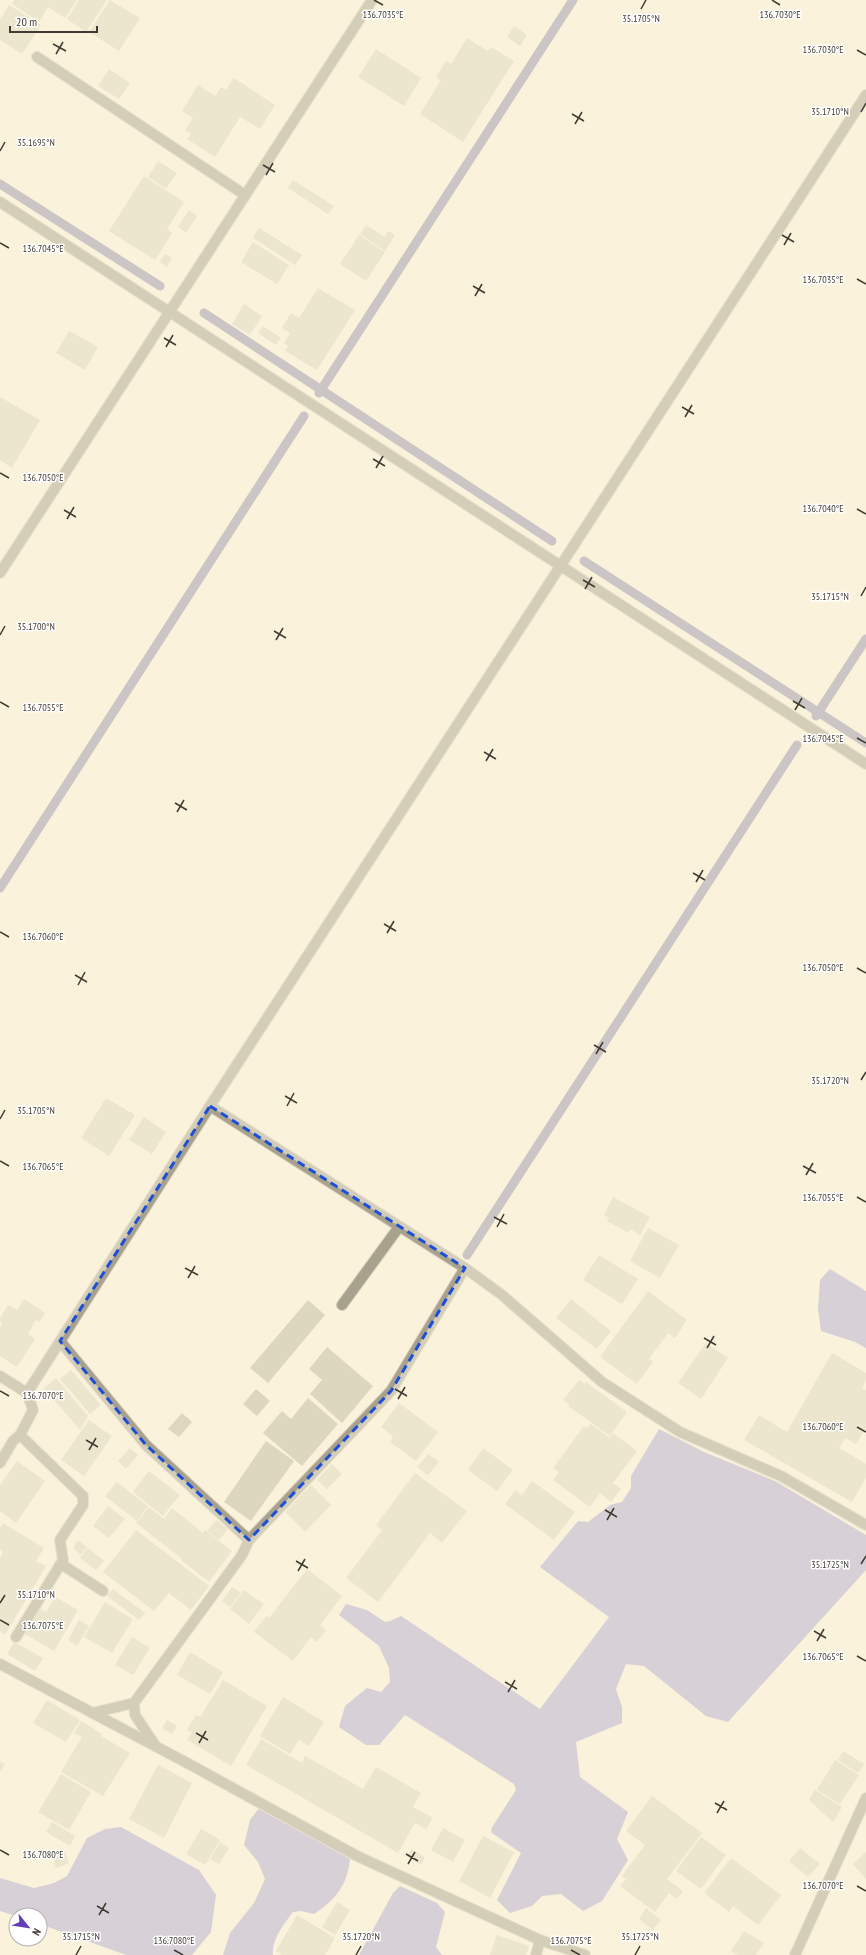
<svg xmlns="http://www.w3.org/2000/svg" width="866" height="1955" font-family="'PT Sans Narrow',sans-serif">
  <rect width="100%" height="100%" fill="#faf2db"/>
  <path fill="#ada6d0" d="M830 1269 866 1291V1348L855 1342 821 1331 818 1309 820 1280Z
    M659 1429 704 1452 775 1481 866 1535V1570L728 1722 706 1716 644 1666 626 1664 616 1689 622 1707V1723L576 1742 580 1777 628 1812 617 1839 628 1860 602 1901 583 1911 561 1894 542 1896 532 1906 510 1913 497 1900 521 1853 492 1833 491 1829 516 1790 514 1784 405 1715 379 1745H366L339 1727 345 1706 367 1688 381 1692 390 1682 389 1668 379 1646 339 1615 346 1604 367 1610 385 1622 390 1621 401 1616 540 1709 609 1617 540 1567 578 1521 588 1522 610 1505 622 1502 631 1488V1476Z
    M259 1808 350 1859C347 1886 336 1899 314 1914L301 1911 293 1912C284 1924 271 1940 273 1955H223L230 1933 254 1903 265 1879 258 1862 244 1845 250 1820Z
    M121 1827 199 1870 216 1895 211 1932 192 1955H126L40 1924V1915L16 1916 0 1911V1878L34 1888 54 1883 67 1876 87 1838 105 1829Z
    M400 1886 437 1903 445 1912 436 1947 442 1955H359L393 1893Z"/>
  <g fill="none" stroke-linecap="round" stroke-linejoin="round">
    <path stroke="#958faa" stroke-width="9" d="M0 184 160 286
      M204 313 552 541
      M319 393 573 0
      M584 561 866 743
      M816 716 866 639
      M0 888 304 416
      M467 1255 797 745"/>
  </g>
  <path fill="#ded7c0" d="M14 0H77L65 18 48 7 39 22 12 4Z
    M79 0H107L86 32 67 19Z
    M110 0 140 18 119 51 89 32Z
    M9 5 41 25 22 54 0 40V20Z
    M514 26 527 35 520 46 507 37Z
    M467 38 488 51 491 47 514 61 463 142 420 114 441 80 436 77 446 61 451 64Z
    M376 49 421 78 404 106 358 77Z
    M109 69 130 83 119 99 98 86Z
    M234 78 275 105 260 129 240 117 215 157 187 139 191 134 185 130 193 118 182 111 198 85 215 96 221 87 226 90Z
    M158 161 177 173 166 189 148 177Z
    M144 176 184 202 167 229 172 233 155 260 109 231Z
    M293 180 334 206 328 214 288 188Z
    M189 210 197 216 186 233 178 227Z
    M366 225 385 237 388 231 395 235 385 251 360 234Z
    M259 228 302 255 295 265 253 238Z
    M359 235 385 252 366 281 340 264Z
    M253 242 289 265 277 284 241 262Z
    M165 254 172 258 167 267 160 262Z
    M318 288 355 310 317 370 285 351 288 346 284 343 290 333 282 328 291 313 299 318Z
    M244 304 262 316 250 335 232 324Z
    M263 326 281 338 276 345 258 333Z
    M69 331 98 347 85 370 56 353Z
    M0 397 40 420 12 468 0 460Z
    M106 1098 135 1115 109 1156 81 1138Z
    M144 1117 166 1132 152 1154 129 1140Z
    M613 1197 650 1217 640 1235 630 1229 628 1233 607 1221 609 1218 604 1215Z
    M648 1228 679 1245 660 1278 630 1261Z
    M599 1255 638 1279 622 1304 583 1280Z
    M648 1291 687 1320 675 1338 668 1333 649 1359 653 1362 637 1384 600 1357Z
    M24 1299 45 1313 39 1322 36 1320 28 1334 35 1339 17 1367 0 1356V1327L2 1323 0 1321V1318L8 1305 17 1310Z
    M571 1299 611 1331 597 1349 556 1318Z
    M308 1300 325 1315 268 1383 250 1368Z
    M706 1343 728 1358 701 1399 678 1383Z
    M327 1347 373 1386 342 1423 310 1394 322 1380 309 1369Z
    M832 1353 866 1373V1380L862 1388 866 1390V1428L856 1444 845 1438 839 1448 866 1464V1478L852 1502 744 1440 759 1415 787 1432Z
    M71 1370 101 1405 90 1414 60 1379Z
    M56 1378 88 1416 80 1430 44 1388Z
    M579 1380 585 1384 586 1382 627 1412 610 1436 568 1406 570 1405 563 1400Z
    M256 1389 270 1401 257 1416 243 1404Z
    M308 1398 338 1424 302 1466 263 1433 282 1411 291 1419Z
    M399 1403 438 1432 416 1461 390 1442 393 1436 381 1427Z
    M182 1413 192 1422 179 1437 168 1429Z
    M89 1420 112 1436 84 1476 61 1460Z
    M591 1424 610 1438 613 1433 637 1451 613 1483 621 1489 611 1502 600 1493 590 1507 553 1480 559 1472 553 1468 584 1426 587 1428Z
    M266 1441 294 1461 251 1521 224 1502Z
    M130 1448 138 1455 126 1469 118 1461Z
    M483 1448 513 1470 497 1491 468 1470Z
    M428 1454 439 1462 428 1475 417 1467Z
    M17 1461 45 1481 16 1523 0 1511V1485Z
    M332 1464 342 1474 327 1489 317 1480Z
    M149 1471 180 1495 163 1516 133 1492Z
    M415 1473 467 1511 442 1543 430 1533 378 1602 346 1578 382 1530 376 1525Z
    M532 1481 575 1512 554 1540 505 1504 515 1490 522 1495Z
    M117 1482 148 1506 137 1521 105 1496Z
    M311 1485 331 1505 305 1532 285 1512Z
    M108 1506 125 1519 109 1538 93 1526Z
    M149 1507 164 1519 172 1508 203 1533 205 1530 232 1551 209 1582 181 1560 196 1541 182 1559 136 1523Z
    M216 1520 228 1529 219 1540 207 1531Z
    M3 1523 44 1548 36 1561 46 1566 5 1635 0 1631V1558L3 1552 0 1550V1528Z
    M136 1530 209 1586 191 1610 169 1593 154 1611 103 1572Z
    M78 1540 87 1547 81 1555 73 1548Z
    M88 1548 104 1561 96 1570 80 1558Z
    M307 1569 342 1596 320 1625 326 1630 317 1642 311 1637 293 1661 254 1632 266 1616 269 1618Z
    M232 1587 241 1593 230 1607 222 1601Z
    M113 1589 145 1613 139 1620 107 1596Z
    M244 1590 264 1604 249 1624 230 1609Z
    M55 1597 78 1610 54 1651 25 1634 40 1609 46 1612Z
    M105 1602 133 1619 112 1653 84 1637Z
    M79 1620 89 1626 77 1646 68 1640Z
    M132 1637 150 1648 133 1675 115 1665Z
    M14 1642 43 1658 35 1671 7 1654Z
    M190 1652 223 1672 210 1694 177 1675Z
    M223 1680 267 1706 231 1766 187 1740 192 1732 187 1730 196 1715 200 1717Z
    M283 1697 324 1722 309 1746 299 1740 290 1754 260 1736Z
    M47 1700 80 1720 66 1742 33 1723Z
    M167 1720 177 1726 172 1734 162 1728Z
    M81 1721 102 1734 101 1736 130 1753 103 1796 61 1772 82 1737 74 1733Z
    M261 1739 302 1763 305 1756 363 1789 376 1767 421 1793 413 1807 433 1818 426 1829 415 1823 398 1853 246 1765Z
    M843 1751 864 1764 858 1773 838 1760Z
    M835 1760 859 1775 840 1804 817 1790Z
    M0 1761 5 1764 0 1772Z
    M158 1765 192 1783 164 1838 129 1819Z
    M61 1774 91 1792 69 1830 38 1812Z
    M815 1790 842 1807 833 1822 809 1800Z
    M652 1796 702 1833 667 1879 683 1891 677 1899 669 1893 655 1912 620 1886 626 1879 622 1876 645 1845 626 1831Z
    M52 1822 75 1836 70 1846 46 1832Z
    M443 1828 465 1840 453 1862 431 1850Z
    M201 1829 220 1840 205 1865 186 1854Z
    M483 1836 514 1852 490 1898 459 1881Z
    M701 1837 726 1855 701 1889 676 1871Z
    M220 1842 229 1848 219 1864 210 1859Z
    M800 1848 820 1864 808 1877 789 1861Z
    M411 1849 425 1857 421 1865 407 1857Z
    M65 1851 69 1863 56 1868 52 1856Z
    M866 1852V1879L853 1864Z
    M731 1858 781 1895 758 1925 733 1906 729 1912 704 1893Z
    M337 1902 350 1910 335 1935 322 1927Z
    M646 1908 661 1920 653 1930 639 1919Z
    M297 1915 335 1938 325 1955H282L276 1951Z
    M744 1931 764 1943 756 1955H737L731 1951Z
    M497 1935 529 1946 526 1955H490Z"/>
  <g fill="none" stroke-linecap="round" stroke-linejoin="round">
    <defs>
      <path id="service" d="M37 57 245 195
        M342 1305 399 1227
        M0 1463 13 1441 20 1435
        M61 1564 103 1591
        M16 1637 63 1560 60 1540 83 1505V1496L20 1435 33 1410 27 1393
        M536 1955 540 1940"/>
      <path id="minor" d="M0 202 866 764
        M210 1106 465 1268 502 1295 602 1382 680 1432 781 1476 866 1525
        M60 1341 146 1445 249 1540
        M0 1376 27 1393 210 1106 866 95
        M0 1664 189 1764 357 1856 540 1940 585 1955
        M134 1703 135 1715 155 1745
        M92 1713 134 1703 242 1555 249 1540 391 1391 465 1268
        M795 1955 866 1798"/>
      <path id="tertiary" d="M0 573 372 0"/>
    </defs>
    <use href="#service" stroke="#d4cdb9" stroke-width="12"/>
    <use href="#minor" stroke="#d4cdb9" stroke-width="12"/>
    <use href="#tertiary" stroke="#d4cdb9" stroke-width="12"/>
    <use href="#service" stroke="#a7a18e" stroke-width="10"/>
    <use href="#minor" stroke="#a7a18e" stroke-width="10"/>
    <use href="#tertiary" stroke="#a7a18e" stroke-width="10"/>
  </g>
  <path d="M0 0H866V1955H0ZM210 1106 465 1268 391 1391 249 1540 146 1445 60 1341Z" fill="#faf2db" fill-opacity=".55" fill-rule="evenodd"/>
  <path fill="none" stroke="#1d4ed8" stroke-width="3" stroke-dasharray="8 5" stroke-linejoin="round" d="M210 1106 465 1268 391 1391 249 1540 146 1445 60 1341Z"/>
  <path fill="none" stroke="#3e3b32" stroke-width="1.5" d="M374 0 383 5M772 0 780 5M641 9 646 0M53 44 66 51M857 50 866 55M56 54 63 42M861 112 866 103M572 114 584 121M575 124 582 112M0 151 5 142M263 165 275 172M266 175 273 163M782 235 794 242M0 243 9 248M784 245 791 233M857 279 866 284M473 286 485 293M475 296 482 284M164 338 176 345M166 347 173 335M682 407 694 414M685 417 692 405M373 459 385 466M376 468 383 456M0 473 9 478M857 509 866 514M64 510 76 517M67 519 74 507M583 580 595 587M585 589 592 577M861 596 866 587M274 631 286 638M0 635 5 626M276 640 283 628M793 701 805 708M0 702 9 707M795 710 802 698M857 738 866 743M484 752 496 759M486 761 493 749M175 803 187 810M177 812 184 800M693 873 705 880M696 882 703 870M384 924 396 931M0 932 9 937M387 933 394 921M857 968 866 973M75 975 87 982M78 985 85 972M594 1045 606 1052M596 1054 603 1042M861 1080 866 1072M285 1096 297 1103M287 1106 294 1093M0 1119 5 1110M0 1161 9 1166M803 1166 816 1173M806 1175 813 1163M857 1197 866 1202M494 1217 507 1224M497 1227 504 1214M185 1268 198 1275M188 1278 195 1266M704 1338 716 1345M707 1348 714 1336M395 1389 407 1396M0 1391 9 1396M398 1399 405 1387M857 1427 866 1432M86 1440 98 1447M89 1450 96 1438M605 1510 617 1517M607 1520 614 1508M296 1561 308 1568M861 1564 866 1556M298 1571 305 1559M0 1603 5 1595M0 1620 9 1625M814 1631 826 1638M817 1641 824 1629M857 1656 866 1661M505 1682 517 1689M508 1692 515 1680M196 1733 208 1740M199 1743 206 1731M715 1803 727 1810M717 1813 724 1801M0 1850 9 1855M406 1854 418 1861M408 1864 415 1852M857 1886 866 1891M97 1906 109 1913M99 1915 106 1903M174 1950 183 1955M571 1950 580 1955M76 1955 81 1946M356 1955 361 1946M635 1955 640 1946"/>
  <g font-size="10" text-anchor="middle" fill="#3e3b32" stroke="#fff" stroke-width="3" stroke-linejoin="round" paint-order="stroke">
    <text x="383" y="18">136.7035°E</text>
    <text x="780" y="18">136.7030°E</text>
    <text x="641" y="22">35.1705°N</text>
    <text x="823" y="53">136.7030°E</text>
    <text x="830" y="115">35.1710°N</text>
    <text x="36" y="146">35.1695°N</text>
    <text x="43" y="252">136.7045°E</text>
    <text x="823" y="283">136.7035°E</text>
    <text x="43" y="481">136.7050°E</text>
    <text x="823" y="512">136.7040°E</text>
    <text x="830" y="600">35.1715°N</text>
    <text x="36" y="630">35.1700°N</text>
    <text x="43" y="711">136.7055°E</text>
    <text x="823" y="742">136.7045°E</text>
    <text x="43" y="940">136.7060°E</text>
    <text x="823" y="971">136.7050°E</text>
    <text x="830" y="1084">35.1720°N</text>
    <text x="36" y="1114">35.1705°N</text>
    <text x="43" y="1170">136.7065°E</text>
    <text x="823" y="1201">136.7055°E</text>
    <text x="43" y="1399">136.7070°E</text>
    <text x="823" y="1430">136.7060°E</text>
    <text x="830" y="1568">35.1725°N</text>
    <text x="36" y="1598">35.1710°N</text>
    <text x="43" y="1629">136.7075°E</text>
    <text x="823" y="1660">136.7065°E</text>
    <text x="43" y="1858">136.7080°E</text>
    <text x="823" y="1889">136.7070°E</text>
    <text x="81" y="1940">35.1715°N</text>
    <text x="361" y="1940">35.1720°N</text>
    <text x="640" y="1940">35.1725°N</text>
    <text x="174" y="1944">136.7080°E</text>
    <text x="571" y="1944">136.7075°E</text>
  </g>
  <g transform="translate(28 1927) rotate(120)"><circle r="19" fill="#ffffff" stroke="#b2b1ad"/>
  <path d="M0-3L7 15L0 10L-7 15Z" fill="#633eb6"/>
  <text y="-6" font-size="11" font-weight="bold" text-anchor="middle" fill="#3e3b32">N</text>
  </g>
  <path d="M10 26v6h87v-6" fill="none" stroke="#3e3b32" stroke-width="2"/>
  <text x="16" y="26" font-size="12" fill="#3e3b32" stroke="#ffffff" stroke-width="3" paint-order="stroke">20 m</text>
</svg>
